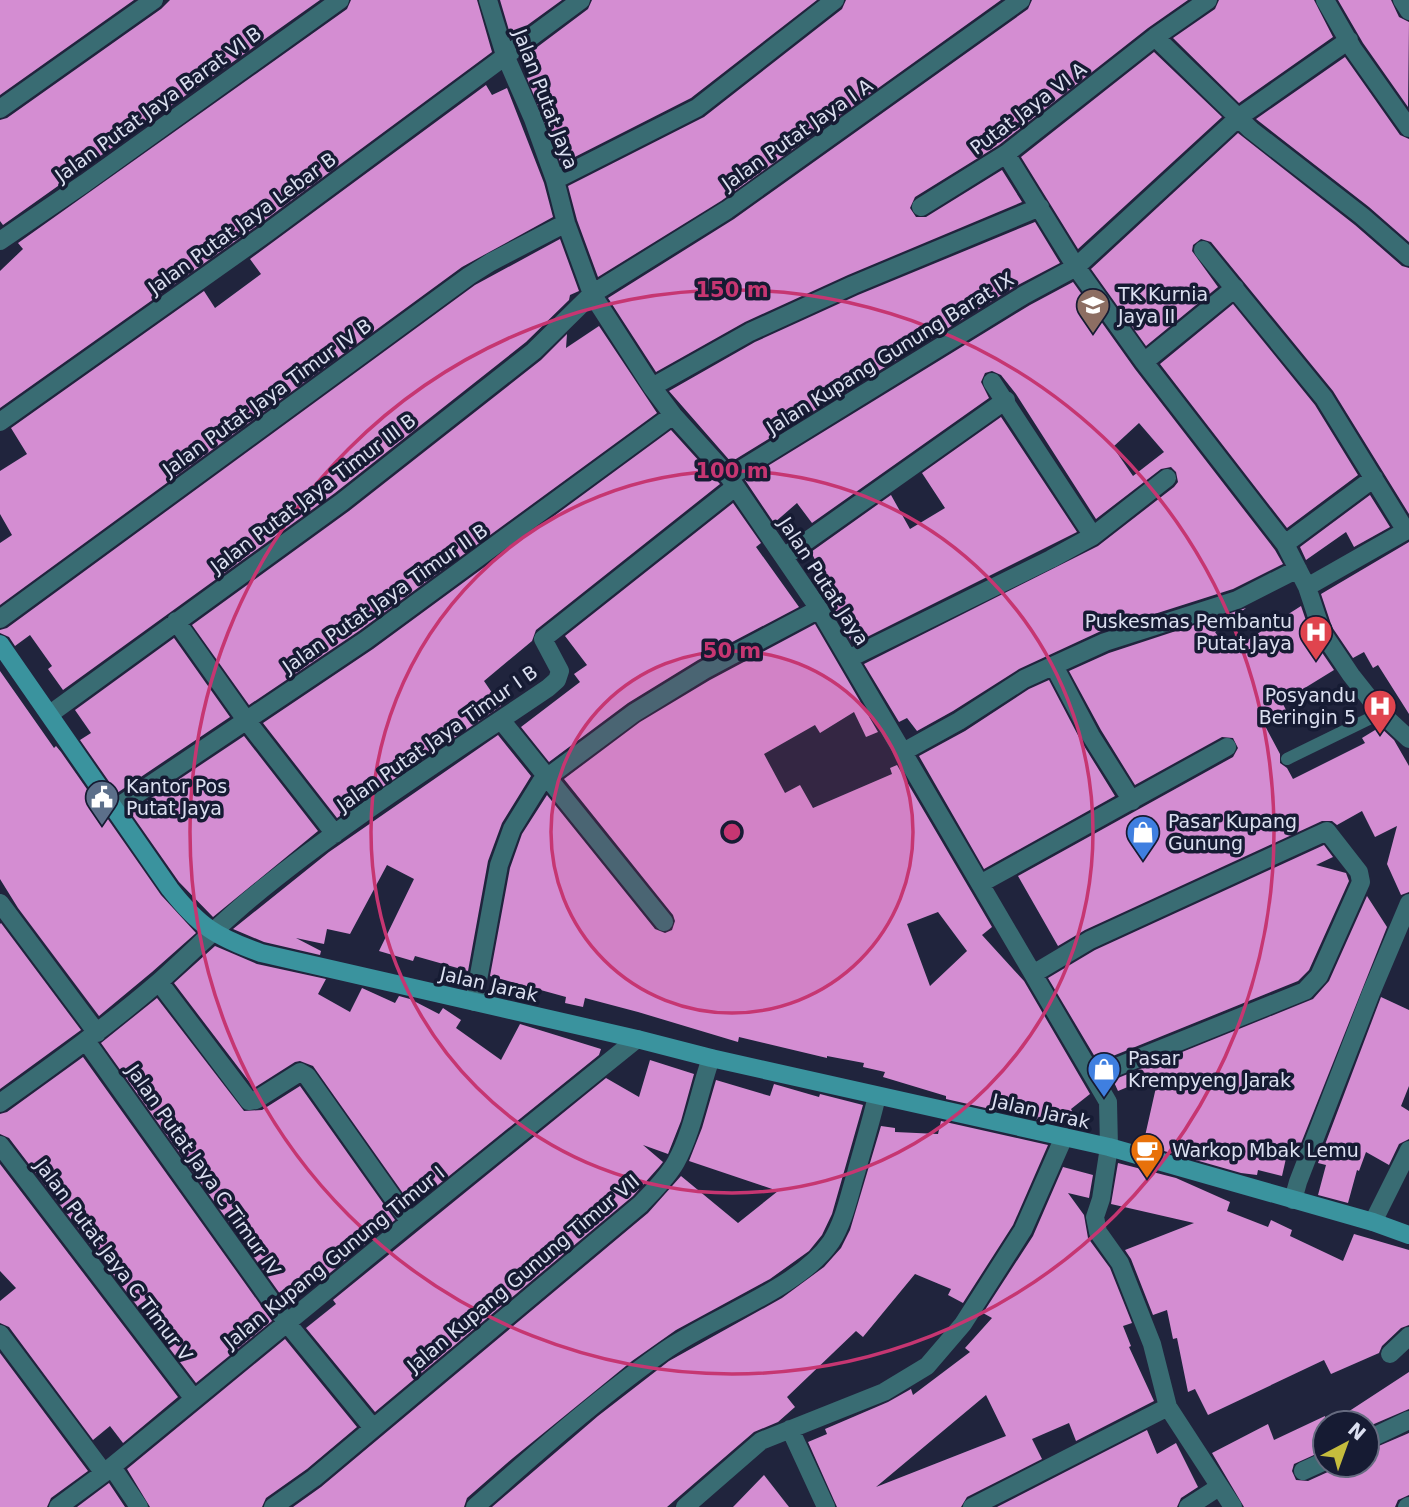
<svg xmlns="http://www.w3.org/2000/svg" width="1409" height="1507" font-family="'DejaVu Sans',sans-serif">
  <rect width="100%" height="100%" fill="#20243d"/>
  <path fill="#d48dd2" fill-rule="evenodd" d="M0 0H134L0 95Z
    M170 0H320L3 225 0 221V120L7 118 161 9Z
    M351 0H477L492 52 261 223 0 408V271L23 249 18 243 347 9Z
    M500 0H562L511 37Z
    M592 0H817L691 98 561 164 527 78 535 74 524 57 588 9Z
    M846 0H1001L721 201 598 277 577 220 568 186 704 117 842 9Z
    M1032 0H1188L1148 28 999 145 915 197 910 208 916 217H926L1002 170 1022 202 848 275 745 322 656 372 608 298 734 219 1028 9Z
    M1219 0H1314L1333 37 1239 103 1173 38 1215 9Z
    M1338 0H1391L1399 17 1409 22 1408 107 1363 43Z
    M1154 52 1222 117 1078 249 1021 157Z
    M1345 57 1400 135 1409 139V242L1369 207 1256 119Z
    M486 85 492 95 507 88 544 183 553 217 462 267 0 605V543L12 535 0 514V471L27 454 11 428 204 291 215 308 261 274 250 259Z
    M1238 133 1355 225 1402 266 1409 268V514L1333 391 1211 242 1201 239 1193 245 1192 251 1218 287 1146 346 1091 269Z
    M1035 222 1060 263 1018 285 731 462 669 391 755 342 858 295Z
    M560 239 579 291 570 295 569 300 526 342 335 493 63 690 48 669 52 666 30 635 15 646 9 637 0 633V630L7 628 475 285Z
    M1073 282 1135 369 1275 550 1283 564 1233 589 1101 631 1019 669 953 711 917 731 907 718 899 722 864 664 1098 546 1174 487 1178 482 1176 472 1171 467 1161 469 1096 519 1016 394 1001 375 992 371 985 373 981 382 989 398 812 523 797 503 774 523 745 480 1030 305ZM1139 423 1164 452 1133 476 1113 447Z
    M1233 304 1315 405 1358 475 1287 528 1160 364Z
    M599 326 657 413 359 631 249 705 192 625 349 511 541 360 567 334 566 348Z
    M1001 417 1077 532 853 644 829 603 835 598 811 552 891 495 910 529 945 508 922 473Z
    M671 430 720 484 536 630 532 641 484 681 501 706 337 818 263 723 373 649Z
    M1370 495 1390 527 1354 547 1346 532 1306 560 1300 547Z
    M733 503 761 543 756 547 799 607 698 660 628 703 549 762 521 727 580 682 574 674 587 665 565 636Z
    M1409 542V714L1378 665 1373 668 1364 652 1353 658 1332 627 1321 594Z
    M1301 606 1312 638 1334 670 1282 702 1287 712 1264 724 1280 754V763L1287 768 1293 779 1365 743 1362 738 1380 727 1394 740 1409 766V892L1401 895 1387 864 1397 826 1375 837 1362 811 1337 825 1332 821H1322L1085 930 1058 946 1018 876 1233 757 1238 748 1233 738 1222 737 1135 785 1101 730 1069 671 1109 653 1246 608 1215 632 1229 652Z
    M815 624 878 732 866 737 854 712 820 733 815 725 764 754 785 793 800 785 813 808 892 774 890 768 897 765 992 927 982 935 1024 981 1090 1094 1071 1109 1072 1111 1057 1124 946 1099V1096L883 1077 885 1072 863 1067 864 1063 827 1056V1058L739 1037 738 1042 638 1012 585 998 583 1007 565 1003 566 997 490 976 510 868 522 834 547 795 655 929 665 933 672 930 675 921 673 915 564 779 640 722 710 680ZM938 912 967 951 930 986 907 924Z
    M174 638 230 717 117 793 80 740 91 733 75 710Z
    M0 671 54 748 56 746 61 752 161 895 196 933 152 972 99 1016 18 908 0 879Z
    M1049 680 1081 741 1115 796 984 869 919 756 965 731 1029 689Z
    M498 735 531 776 502 823 488 861 468 971 415 956 413 961 379 951 414 879 387 865 350 934 327 929 324 944 296 938 321 951 320 955 264 942 233 929 329 852Z
    M244 736 318 831 213 917 179 882 130 812Z
    M1324 845 1333 857 1316 865 1346 873 1349 881 1309 970 1298 981 1098 1062 1048 978 1095 950Z
    M1367 896 1387 927 1296 1156 1287 1154 1282 1176 1258 1170 1257 1175 1241 1173 1143 1145 1159 1074 1118 1091 1113 1080 1313 999 1329 981Z
    M1 923 81 1030 0 1089V924Z
    M215 946 257 964 326 979 318 994 350 1012 362 988 395 1003 399 996 410 999 439 1014 443 1008 461 1020 456 1028 501 1060 520 1024 601 1049 599 1055 412 1206 313 1066 300 1061 295 1062 254 1088 174 983Z
    M1381 997 1409 1010V1086L1401 1106 1409 1111V1139L1399 1144 1389 1165 1366 1152 1359 1171 1357 1170 1348 1203 1318 1195 1326 1165 1318 1163Z
    M157 998 244 1111 262 1110 300 1086 395 1220 320 1281 314 1273 283 1298 101 1043Z
    M83 1057 272 1321 196 1383 9 1138 0 1134V1114L7 1112Z
    M650 1060 694 1074 681 1121 668 1154 643 1145 663 1162 659 1167 633 1196 375 1412 306 1328 336 1304 333 1300 606 1078 639 1097Z
    M716 1080 770 1096 774 1084 819 1097 820 1094 863 1105 832 1214 822 1235 809 1251 770 1279 676 1330 632 1361 513 1458 467 1498 464 1507H293L321 1487 648 1213 681 1176 738 1223 778 1191 689 1161 702 1128Z
    M941 1121 1048 1145 1013 1225 963 1303 948 1295 951 1289 915 1274 863 1337 856 1331 787 1397 795 1407 778 1422 754 1432 667 1507H492L598 1416 669 1361 782 1298 824 1267 841 1248 850 1230 881 1126 895 1128V1132L938 1134Z
    M1118 1163 1176 1178 1230 1202 1227 1211 1268 1227 1271 1220 1292 1230 1290 1236 1343 1261 1354 1234 1409 1250V1325L1401 1328 1382 1346 1379 1353 1331 1374 1324 1360 1208 1415 1195 1389 1188 1392 1177 1338 1173 1339 1167 1310 1153 1315 1131 1259 1125 1250 1194 1223 1111 1204Z
    M0 1164 178 1397 123 1443 110 1426 93 1440 9 1327 0 1323V1301L16 1288 0 1271Z
    M1063 1167 1093 1175 1089 1198 1068 1193 1084 1215 1088 1238 1110 1268 1132 1323 1123 1326 1131 1346 1129 1347 1154 1401 1076 1441 1069 1423 1032 1439 1042 1459 967 1497 961 1507H837L808 1442 827 1434 825 1429 888 1402 911 1389 913 1395 970 1352 965 1348 992 1318 983 1313 1033 1236ZM986 1395 1006 1436 876 1487Z
    M285 1339 357 1427 307 1469 266 1498 262 1507H150L127 1469Z
    M0 1353 88 1471 51 1498 47 1507H0Z
    M1409 1372V1409L1367 1427V1423H1331Z
    M1325 1416V1450L1294 1464 1292 1471 1296 1480 1308 1481 1330 1471 1335 1465H1367V1451L1409 1433V1495L1398 1500 1395 1507H1244L1212 1453 1268 1424 1274 1440Z
    M1147 1430 1157 1454 1176 1443 1198 1487 1181 1498 1177 1507H997Z
    M764 1475 789 1507H733Z
    M109 1483 125 1507H77Z"/>
  <g fill="none" stroke-linecap="round" stroke-linejoin="round">
    <path stroke="#396c73" stroke-width="12" d="M1287 759 1381 713"/>
    <path stroke="#396c73" stroke-width="18" d="M488 0 505 55 533 119 555 180 566 223 592 294 652 387 673 415 729 477 819 609 1108 1102 1109 1147 1101 1199 1095 1217 1098 1232 1120 1263 1152 1344 1168 1407 1233 1507
      M1325 0 1353 49 1409 128
      M1402 0 1409 11
      M1155 37 1251 130 1362 216 1409 257
      M0 109 154 0
      M1006 154 1076 267 1144 362 1285 544 1307 587 1322 632 1351 675 1381 713 1409 739
      M555 180 697 108 835 0
      M921 207 1006 154 1155 37 1208 0
      M0 241 85 183 340 0
      M1203 250 1324 398 1406 531
      M1144 362 1235 288
      M992 382 1093 536
      M652 387 750 332 853 285 1040 207
      M0 422 268 232 581 0
      M729 477 1024 295 1076 267 1239 117 1349 40
      M1285 544 1374 478
      M784 557 1006 400
      M1307 587 1409 529
      M0 619 469 276 491 262 566 223
      M176 621 246 720 335 834
      M850 658 1051 559 1093 536 1167 478
      M1054 666 1091 736 1132 801
      M50 714 342 502 534 351 592 294 727 210 1021 0
      M501 720 664 922
      M903 752 959 721 1024 679 1105 642 1237 600 1298 569
      M116 808 366 640 673 415
      M980 884 1227 747
      M0 903 97 1033
      M1033 974 1090 940 1327 831 1359 872 1361 882 1319 976 1305 991 1094 1076
      M159 982 249 1101 256 1100 300 1072 307 1076 410 1222
      M474 1002 499 865 512 829 541 782 634 713 704 670 819 609
      M86 1041 287 1323 373 1428
      M0 1103C55 1064 109 1025 160 981 190 954 219 925 250 899 344 821 448 756 548 688L557 680 560 671 543 639 735 487
      M0 1145 194 1399
      M1293 1200 1298 1182 1371 993 1409 903
      M1373 1222 1409 1150
      M0 1334 104 1473
      M1390 1354 1409 1336
      M790 1429 826 1507
      M1367 1440 1409 1420
      M112 1467 139 1507
      M1303 1471 1325 1461
      M58 1507 104 1473 410 1222 637 1039
      M273 1507 314 1478 641 1204C653 1191 667 1178 676 1162 693 1131 699 1092 711 1058
      M475 1507C536 1453 597 1399 663 1352 710 1318 799 1289 831 1242 844 1222 849 1196 856 1173 863 1147 871 1122 877 1096
      M685 1507 761 1441 884 1392 927 1366 963 1324 1023 1230 1064 1137
      M972 1507 1168 1407
      M1188 1507 1219 1487
      M1407 1507 1409 1506"/>
    <path stroke="#3a939e" stroke-width="18" d="M0 644 170 889C199 926 216 937 261 953L637 1039 711 1058 1109 1147 1373 1222 1409 1235"/>
  </g>
  <circle cx="732" cy="832" r="181" fill="#c63672" fill-opacity=".12"/>
  <g fill="none" stroke="#c63672" stroke-width="3.5">
    <circle cx="732" cy="832" r="181"/>
    <circle cx="732" cy="832" r="361"/>
    <circle cx="732" cy="832" r="542"/>
  </g>
  <defs>
    <symbol id="school-pin" viewBox="-11 -11 22 30"><path d="M0 17L-7.5 6A9.5 9.5 0 1 1 7.5 6Z" fill="#8d6e63" stroke="#161b33"/><path d="M0-5L7-2L0 1L-7-2ZM-4 1L0 2.5L4 1V4Q0 6-4 4Z" fill="#fff"/></symbol>
    <symbol id="hospital-pin" viewBox="-11 -11 22 30"><path d="M0 17L-7.5 6A9.5 9.5 0 1 1 7.5 6Z" fill="#e0444e" stroke="#161b33"/><path d="M-5-5h3v3.5h4V-5h3V5h-3V1.5h-4V5h-3Z" fill="#fff"/></symbol>
    <symbol id="civic-pin" viewBox="-11 -11 22 30"><path d="M0 17L-7.5 6A9.5 9.5 0 1 1 7.5 6Z" fill="#5c6f8a" stroke="#161b33"/><path d="M-.6-6.5H3V-4.5H.6V-3L4-1V1h2V6H-6V1h2V-1L-.6-3ZM-1.2 2.5V6h2.4V2.5Z" fill="#fff"/></symbol>
    <symbol id="shop-pin" viewBox="-11 -11 22 30"><path d="M0 17L-7.5 6A9.5 9.5 0 1 1 7.5 6Z" fill="#3f7fe0" stroke="#161b33"/><path d="M-5-2.5h2.3a2.7 3.5 0 0 1 5.4 0H5L5.5 6h-11ZM-1.5-2.5h3a1.5 2.3 0 0 0-3 0Z" fill="#fff"/></symbol>
    <symbol id="cafe-pin" viewBox="-11 -11 22 30"><path d="M0 17L-7.5 6A9.5 9.5 0 1 1 7.5 6Z" fill="#e8710a" stroke="#161b33"/><path d="M-5.5-4.5H6V0H3Q3 3.5 0 3.5H-2.5Q-5.5 3.5-5.5 0ZM3-3.2v2h1.7v-2ZM-6 4.5H4V6H-6Z" fill="#fff"/></symbol>
  </defs>
  <g fill-rule="evenodd">
    <use href="#school-pin" x="1074" y="286" width="38" height="52"/>
    <use href="#hospital-pin" x="1297" y="613" width="38" height="52"/>
    <use href="#hospital-pin" x="1361" y="687" width="38" height="52"/>
    <use href="#civic-pin" x="83" y="778" width="38" height="52"/>
    <use href="#shop-pin" x="1124" y="813" width="38" height="52"/>
    <use href="#shop-pin" x="1085" y="1050" width="38" height="52"/>
    <use href="#cafe-pin" x="1128" y="1131" width="38" height="52"/>
  </g>
  <g text-anchor="middle" stroke-width="7" stroke-linejoin="round" paint-order="stroke">
    <g font-size="19" fill="#dce0f1" stroke="#161b33">
      <text transform="translate(546 99) rotate(69)" y="7">Jalan Putat Jaya</text>
      <text transform="translate(158 104) rotate(-36)" y="7">Jalan Putat Jaya Barat VI B</text>
      <text transform="translate(1028 108) rotate(-37)" y="7">Putat Jaya VI A</text>
      <text transform="translate(797 134) rotate(-35)" y="7">Jalan Putat Jaya I A</text>
      <text transform="translate(242 223) rotate(-36)" y="7">Jalan Putat Jaya Lebar B</text>
      <text transform="translate(890 353) rotate(-32)" y="7">Jalan Kupang Gunung Barat IX</text>
      <text transform="translate(267 397) rotate(-36)" y="7">Jalan Putat Jaya Timur IV B</text>
      <text transform="translate(313 493) rotate(-37)" y="7">Jalan Putat Jaya Timur III B</text>
      <text transform="translate(824 581) rotate(57)" y="7">Jalan Putat Jaya</text>
      <text transform="translate(385 598) rotate(-35)" y="7">Jalan Putat Jaya Timur II B</text>
      <text transform="translate(437 738) rotate(-35)" y="7">Jalan Putat Jaya Timur I B</text>
      <text transform="translate(489 984) rotate(13)" y="7">Jalan Jarak</text>
      <text transform="translate(1041 1111) rotate(13)" y="7">Jalan Jarak</text>
      <text transform="translate(204 1170) rotate(55)" y="7">Jalan Putat Jaya C Timur IV</text>
      <text transform="translate(334 1257) rotate(-39)" y="7">Jalan Kupang Gunung Timur I</text>
      <text transform="translate(114 1260) rotate(53)" y="7">Jalan Putat Jaya C Timur V</text>
      <text transform="translate(523 1273) rotate(-40)" y="7">Jalan Kupang Gunung Timur VII</text>
    </g>
    <g font-size="19" fill="#dce0f1" stroke="#161b33" text-anchor="start">
      <text x="1118" y="301">TK Kurnia<tspan x="1118" dy="22">Jaya II</tspan></text>
      <text x="1292" y="628" text-anchor="end">Puskesmas Pembantu<tspan x="1292" dy="22">Putat Jaya</tspan></text>
      <text x="1356" y="702" text-anchor="end">Posyandu<tspan x="1356" dy="22">Beringin 5</tspan></text>
      <text x="126" y="793">Kantor Pos<tspan x="126" dy="22">Putat Jaya</tspan></text>
      <text x="1168" y="828">Pasar Kupang<tspan x="1168" dy="22">Gunung</tspan></text>
      <text x="1128" y="1065">Pasar<tspan x="1128" dy="22">Krempyeng Jarak</tspan></text>
      <text x="1172" y="1157">Warkop Mbak Lemu</text>
    </g>
  </g>
  <circle cx="732" cy="832" r="10" fill="#c63672" stroke="#161b33" stroke-width="3.5"/>
  <g font-size="21" text-anchor="middle" font-weight="bold" fill="#c63672" stroke="#161b33" stroke-width="7" stroke-linejoin="round" paint-order="stroke">
    <text x="732" y="297">150 m</text>
    <text x="732" y="478">100 m</text>
    <text x="732" y="658">50 m</text>
  </g>
  <g transform="translate(1346 1444) rotate(41)"><circle r="33" fill="#161b33" stroke="#656a7f" stroke-width="2"/>
  <path d="M0-5L12 26L0 18L-12 26Z" fill="#c5bc3d"/>
  <text y="-10" font-size="19" font-weight="bold" text-anchor="middle" fill="#dce0f1">N</text>
  </g>
</svg>
